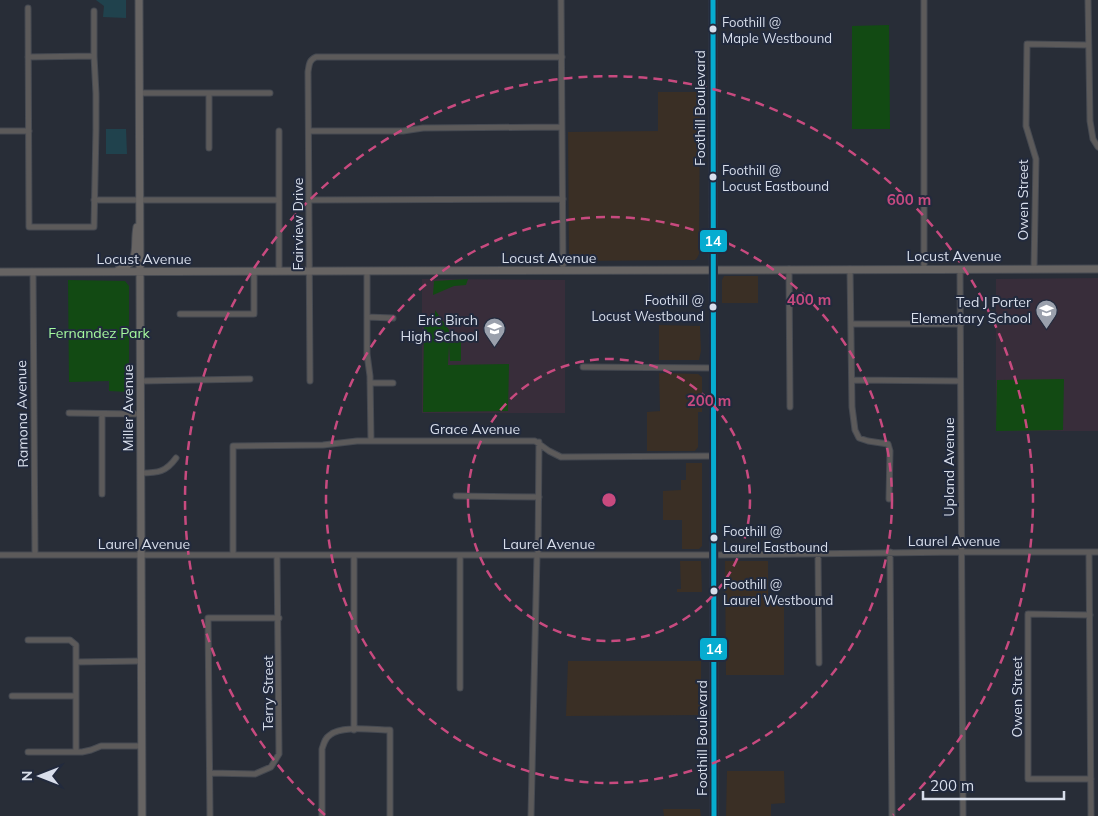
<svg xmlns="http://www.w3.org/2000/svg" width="1098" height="816" font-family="Mulish,sans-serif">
  <rect width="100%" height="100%" fill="#282d37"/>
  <path fill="#3a2f25" d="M658 92H700L699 254 697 258 695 260 569 261 568 132 658 131Z
    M724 276H758V303H722V280Z
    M659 325 700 326 701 351 699 360H659Z
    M659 373 698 374 702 377V412H698V447L695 451H647V412L660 411Z
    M686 463H702V546L699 549H682V520H663V491L681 490V480H686Z
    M680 561H701L702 592H677V589H681Z
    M725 561H768V598H784V675H726Z
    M568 661H701V715L566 716Z
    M727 771H784L785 803 771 804V816H726Z
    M663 809H700L701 816H664Z"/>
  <path fill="#382d3a" d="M1098 278V431H996V279Z
    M422 279 565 280V413H422Z"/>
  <path fill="#124a13" d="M889 25 890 129H852V26Z
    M468 279 466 285 454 286 433 295 434 281Z
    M68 280 125 281 129 286V392L109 391V381L69 382Z
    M435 310 449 330V343L461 342V361H450L449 344 448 365 509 364 508 411 423 412 424 324H435Z
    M1064 379 1063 430 996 431 997 380Z"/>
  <path fill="#20424d" d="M96 0H126V18L103 17 104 6Z
    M106 129H126L127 154H106Z"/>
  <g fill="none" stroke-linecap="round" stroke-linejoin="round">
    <defs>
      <path id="street" d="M561 0 563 270
        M1088 0 1090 121 1093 139 1098 147
        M28 8 29 227H94L96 129V94L94 56V11
        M28 57 94 56
        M139 93H270
        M209 94V148
        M0 131H29
        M309 131H403L423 128 562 127
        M94 200H279
        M310 200 563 199
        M789 269 790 407
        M850 269 852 407 855 430 859 438 868 441 888 444 890 451 889 499
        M924 269V0
        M960 269 963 816
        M1034 269 1036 159 1026 126 1027 44 1088 45
        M279 271V131
        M367 271V354L370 376 371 441
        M33 272 35 555
        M180 314H254V272
        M367 317 393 318
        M851 324H961
        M583 367 713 368
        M852 380 959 381
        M141 381 250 379
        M310 381 308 72C309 65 309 60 316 57H562
        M370 383H393
        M69 413 140 414
        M102 414V494
        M141 473C158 473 166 472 176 458
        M456 496 539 497
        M890 552 892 816
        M1089 552 1091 816
        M818 554 819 663
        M0 555H713L961 552H1098
        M233 555V446L323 445 357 441H535L549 451 561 457 713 456
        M460 555V688
        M538 555 539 442
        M1090 615 1028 614V779H1091
        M28 640H70L76 645V752
        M76 662 142 661
        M12 696H76
        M354 730V555
        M28 752H82L91 750 101 746H142
        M211 773 255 774 271 767 279 754 277 555
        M210 816 208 618H279
        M322 816V749C324 743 325 738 330 735 341 725 375 730 390 730V816
        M531 816 537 555"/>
      <path id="secondary" d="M139 0 142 816
        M118 270C142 262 133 247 137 227
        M0 272 1098 269"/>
      <path id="primary" d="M713 0 714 816"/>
    </defs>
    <use href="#street" stroke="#464a52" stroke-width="7"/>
    <use href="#secondary" stroke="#464a52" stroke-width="9"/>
    <use href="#primary" stroke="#464a52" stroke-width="9"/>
    <use href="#street" stroke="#5c5a5a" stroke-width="5"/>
    <use href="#secondary" stroke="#676463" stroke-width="7"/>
    <use href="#primary" stroke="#646363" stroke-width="8"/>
    <defs>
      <path id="bus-1" d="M713 0 714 816"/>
    </defs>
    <use href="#bus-1" stroke="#222a3d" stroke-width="9"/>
    <use href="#bus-1" stroke="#06acd0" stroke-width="5"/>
  </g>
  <g fill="none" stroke="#c84a7f" stroke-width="2.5" stroke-dasharray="9 6">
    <circle cx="609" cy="500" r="141"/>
    <circle cx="609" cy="500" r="283"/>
    <path d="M325 815A424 424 0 1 1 893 815"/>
  </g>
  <defs>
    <symbol id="school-pin" viewBox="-11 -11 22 30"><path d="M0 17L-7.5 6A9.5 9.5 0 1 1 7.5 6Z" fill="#9aa0ac" stroke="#222a3d"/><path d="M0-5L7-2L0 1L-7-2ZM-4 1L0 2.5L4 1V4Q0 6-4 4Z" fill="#fff"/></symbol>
  </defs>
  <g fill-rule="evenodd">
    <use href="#school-pin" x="1034" y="298" width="25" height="34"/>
    <use href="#school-pin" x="482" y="316" width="25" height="34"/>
  </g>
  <g fill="#d8deeb" stroke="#222a3d" stroke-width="2">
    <circle cx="713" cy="29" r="4.5"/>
    <circle cx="713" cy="177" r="4.5"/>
    <circle cx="713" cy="307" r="4.5"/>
    <circle cx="714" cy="538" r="4.5"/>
    <circle cx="714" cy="591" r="4.5"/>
  </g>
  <g text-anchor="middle" stroke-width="4" stroke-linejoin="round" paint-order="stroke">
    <g font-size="13" fill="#d8deeb" stroke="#222a3d" text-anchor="start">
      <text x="722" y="27">Foothill @<tspan x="722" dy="16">Maple Westbound</tspan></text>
      <text x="722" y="175">Foothill @<tspan x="722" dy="16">Locust Eastbound</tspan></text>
      <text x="704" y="305" text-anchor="end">Foothill @<tspan x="704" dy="16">Locust Westbound</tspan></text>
      <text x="723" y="536">Foothill @<tspan x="723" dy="16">Laurel Eastbound</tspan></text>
      <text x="723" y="589">Foothill @<tspan x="723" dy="16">Laurel Westbound</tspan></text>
    </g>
    <g font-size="14" fill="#d8deeb" stroke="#222a3d">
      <text transform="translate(700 108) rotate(-90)" y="5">Foothill Boulevard</text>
      <text transform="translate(1023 200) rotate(-90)" y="5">Owen Street</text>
      <text transform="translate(298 224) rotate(-90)" y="5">Fairview Drive</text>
      <text x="954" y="261">Locust Avenue</text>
      <text x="549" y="263">Locust Avenue</text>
      <text x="144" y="264">Locust Avenue</text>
      <text transform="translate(128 408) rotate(-90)" y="5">Miller Avenue</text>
      <text transform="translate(22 414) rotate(-91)" y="5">Ramona Avenue</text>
      <text x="475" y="434">Grace Avenue</text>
      <text transform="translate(949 467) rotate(-90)" y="5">Upland Avenue</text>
      <text x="954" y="546">Laurel Avenue</text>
      <text x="144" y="549">Laurel Avenue</text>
      <text x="549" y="549">Laurel Avenue</text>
      <text transform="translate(268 693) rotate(-90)" y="5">Terry Street</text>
      <text transform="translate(1017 697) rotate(-90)" y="5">Owen Street</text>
      <text transform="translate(702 738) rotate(-90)" y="5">Foothill Boulevard</text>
    </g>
    <g font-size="14" fill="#d8deeb" stroke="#222a3d" text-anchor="end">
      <text x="1031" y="307">Ted J Porter<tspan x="1031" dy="16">Elementary School</tspan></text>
      <text x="478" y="325">Eric Birch<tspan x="478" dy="16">High School</tspan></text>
    </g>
    <g font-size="14" fill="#a6fa9f" stroke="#222a3d">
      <text x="99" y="338">Fernandez Park</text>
    </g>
  </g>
  <circle cx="609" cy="500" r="8" fill="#c84a7f" stroke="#222a3d" stroke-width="2.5"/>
  <g font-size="15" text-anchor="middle" font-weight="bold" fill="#c84a7f" stroke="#222a3d" stroke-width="4" stroke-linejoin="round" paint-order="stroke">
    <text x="909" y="205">600 m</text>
    <text x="809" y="305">400 m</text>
    <text x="709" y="406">200 m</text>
  </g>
  <g stroke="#222a3d" stroke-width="2">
    <rect x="699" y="229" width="29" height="24" rx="5" fill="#06acd0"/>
    <rect x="699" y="637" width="29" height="24" rx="5" fill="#06acd0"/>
  </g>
  <g font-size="14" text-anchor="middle" font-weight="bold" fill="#fff">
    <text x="713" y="246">14</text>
    <text x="714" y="654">14</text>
  </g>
  <g transform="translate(40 776) rotate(270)" stroke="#222a3d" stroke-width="4" paint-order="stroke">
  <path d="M0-4L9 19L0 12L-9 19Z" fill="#d8deeb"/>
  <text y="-8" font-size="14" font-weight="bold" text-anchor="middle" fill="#d8deeb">N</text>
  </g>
  <path d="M923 791v8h141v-8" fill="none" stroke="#d8deeb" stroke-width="2.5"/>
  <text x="930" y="791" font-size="15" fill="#d8deeb" stroke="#222a3d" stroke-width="4" paint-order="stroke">200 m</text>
</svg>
